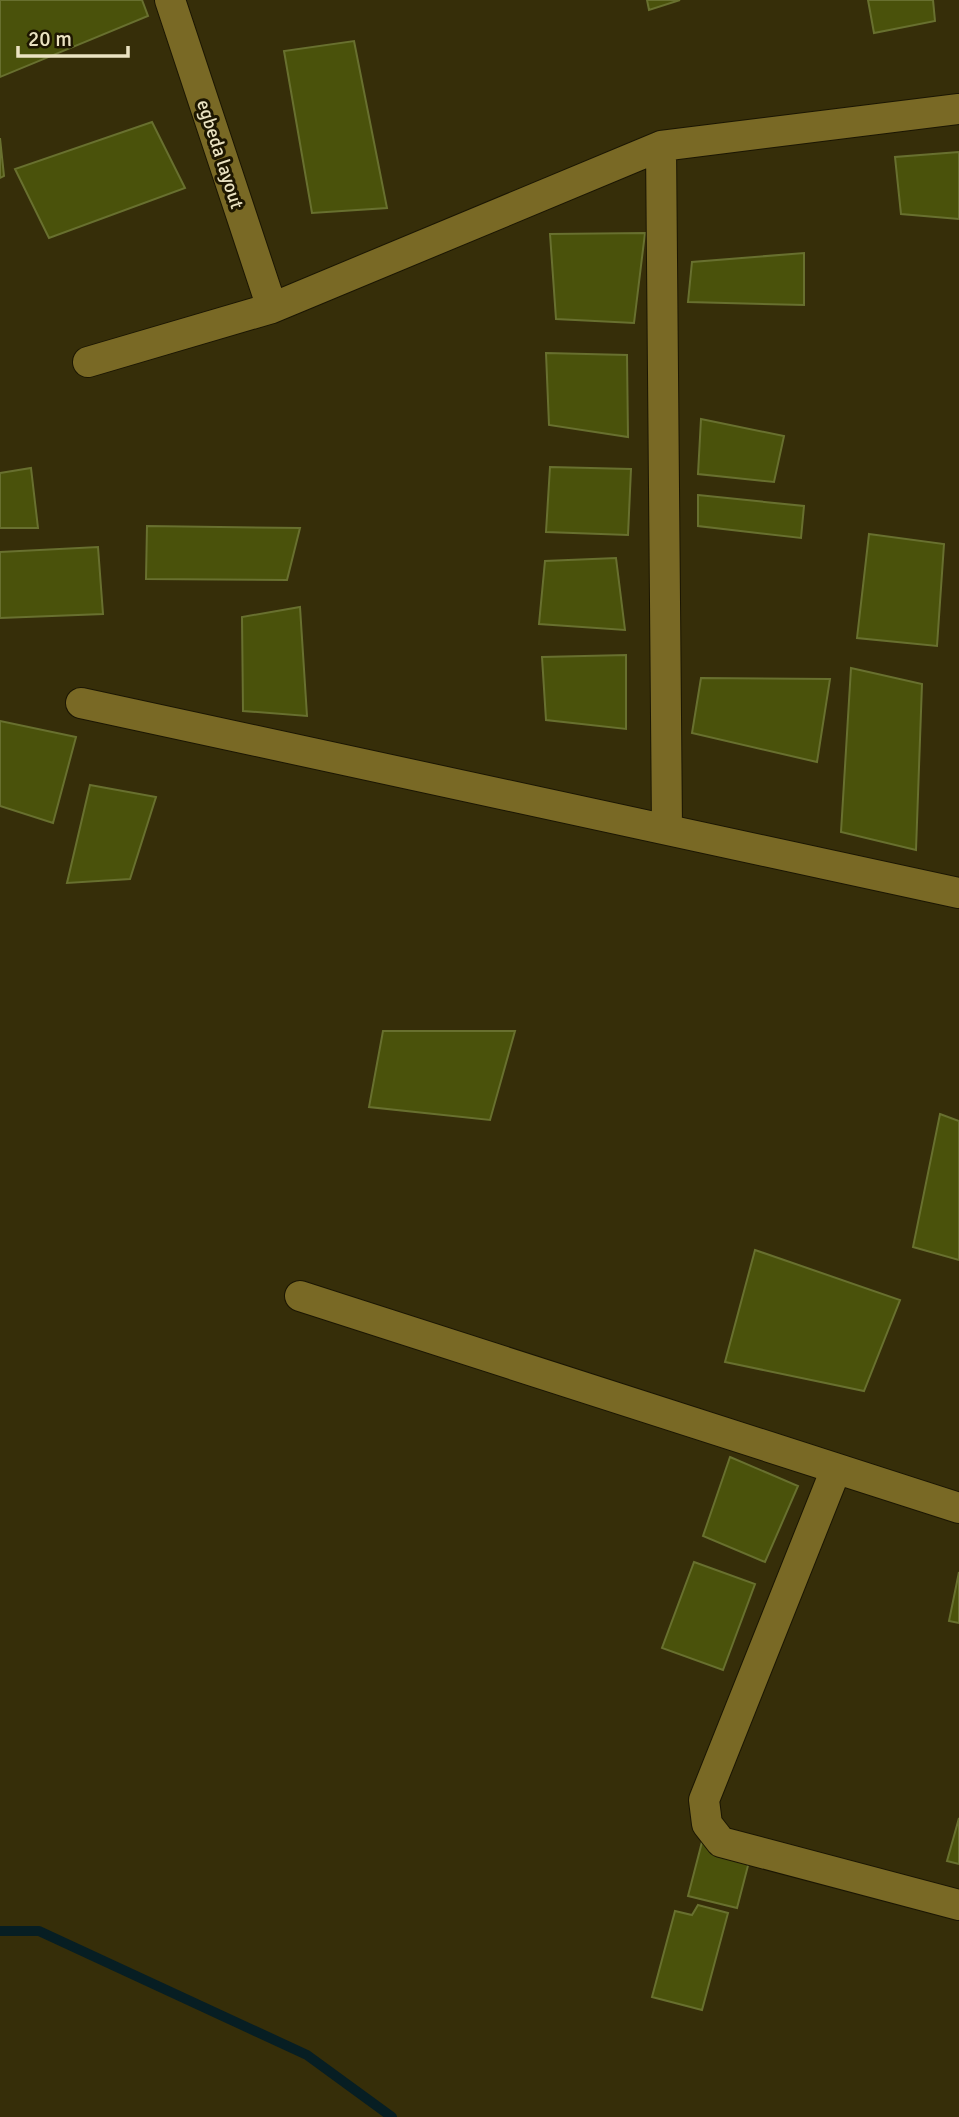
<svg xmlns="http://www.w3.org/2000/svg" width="959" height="2117" font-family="Signika,sans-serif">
  <rect width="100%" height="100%" fill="#362e09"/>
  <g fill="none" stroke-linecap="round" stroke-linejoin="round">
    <path stroke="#071e23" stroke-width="10" d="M0 1931H39L307 2055 392 2117"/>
  </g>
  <path fill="#4a520b" stroke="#68702f" stroke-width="2" d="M0 0H142L148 16 0 77Z
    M647 0H680L649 10Z
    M868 0H933L935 21 874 33Z
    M354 41 387 208 312 213 284 51Z
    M152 122 185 188 49 238 15 169Z
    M0 138 4 176 0 178Z
    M959 152V219L901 214 895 157Z
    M645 233 634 323 556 319 550 234Z
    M804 253V305L688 302 692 262Z
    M546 353 627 355 628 437 549 425Z
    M701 419 784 436 774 482 698 474Z
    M550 467 631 469 628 535 546 532Z
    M31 468 38 528H0V473Z
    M698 495 804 506 801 538 698 526Z
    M147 526 300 528 287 580 146 579Z
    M869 534 944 544 937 646 857 638Z
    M98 547 103 614 0 618V552Z
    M616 558 625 630 539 624 545 561Z
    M300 607 307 716 243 711 242 617Z
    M626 655V729L546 720 542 657Z
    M851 668 922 684 916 850 841 832Z
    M701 678 830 679 817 762 692 733Z
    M0 721 76 737 53 823 0 806Z
    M90 785 156 797 130 879 67 883Z
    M383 1031H515L490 1120 369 1107Z
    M940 1114 959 1121V1260L913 1247Z
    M755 1250 900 1300 864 1391 725 1362Z
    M730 1457 798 1486 765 1562 703 1536Z
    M694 1562 755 1584 723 1670 662 1648Z
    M959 1572V1623L949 1621Z
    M959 1818V1864L947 1861Z
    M702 1842 751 1854 737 1908 688 1896Z
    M698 1905 728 1913 702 2010 652 1997 675 1911 692 1915Z"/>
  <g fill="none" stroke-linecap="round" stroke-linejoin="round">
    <defs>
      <path id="street" d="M170 0 272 308
        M661 146 667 829
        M88 362 272 308 661 146 959 109
        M81 703 959 893
        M300 1296 959 1508
        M836 1469 704 1800 707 1824 721 1842 959 1905"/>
    </defs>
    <use href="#street" stroke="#1b1603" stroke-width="32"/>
    <use href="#street" stroke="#796925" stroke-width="30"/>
  </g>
  <g text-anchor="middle" stroke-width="6" stroke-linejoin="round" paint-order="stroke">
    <g font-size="19" fill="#ebe3c2" stroke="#1d1600">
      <text transform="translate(221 154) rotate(72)" y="7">egbeda layout</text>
    </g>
  </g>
  <path d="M18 46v10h110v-10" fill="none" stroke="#ebe3c2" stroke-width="3.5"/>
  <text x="28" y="46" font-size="21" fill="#ebe3c2" stroke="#1d1600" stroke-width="5" paint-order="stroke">20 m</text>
</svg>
